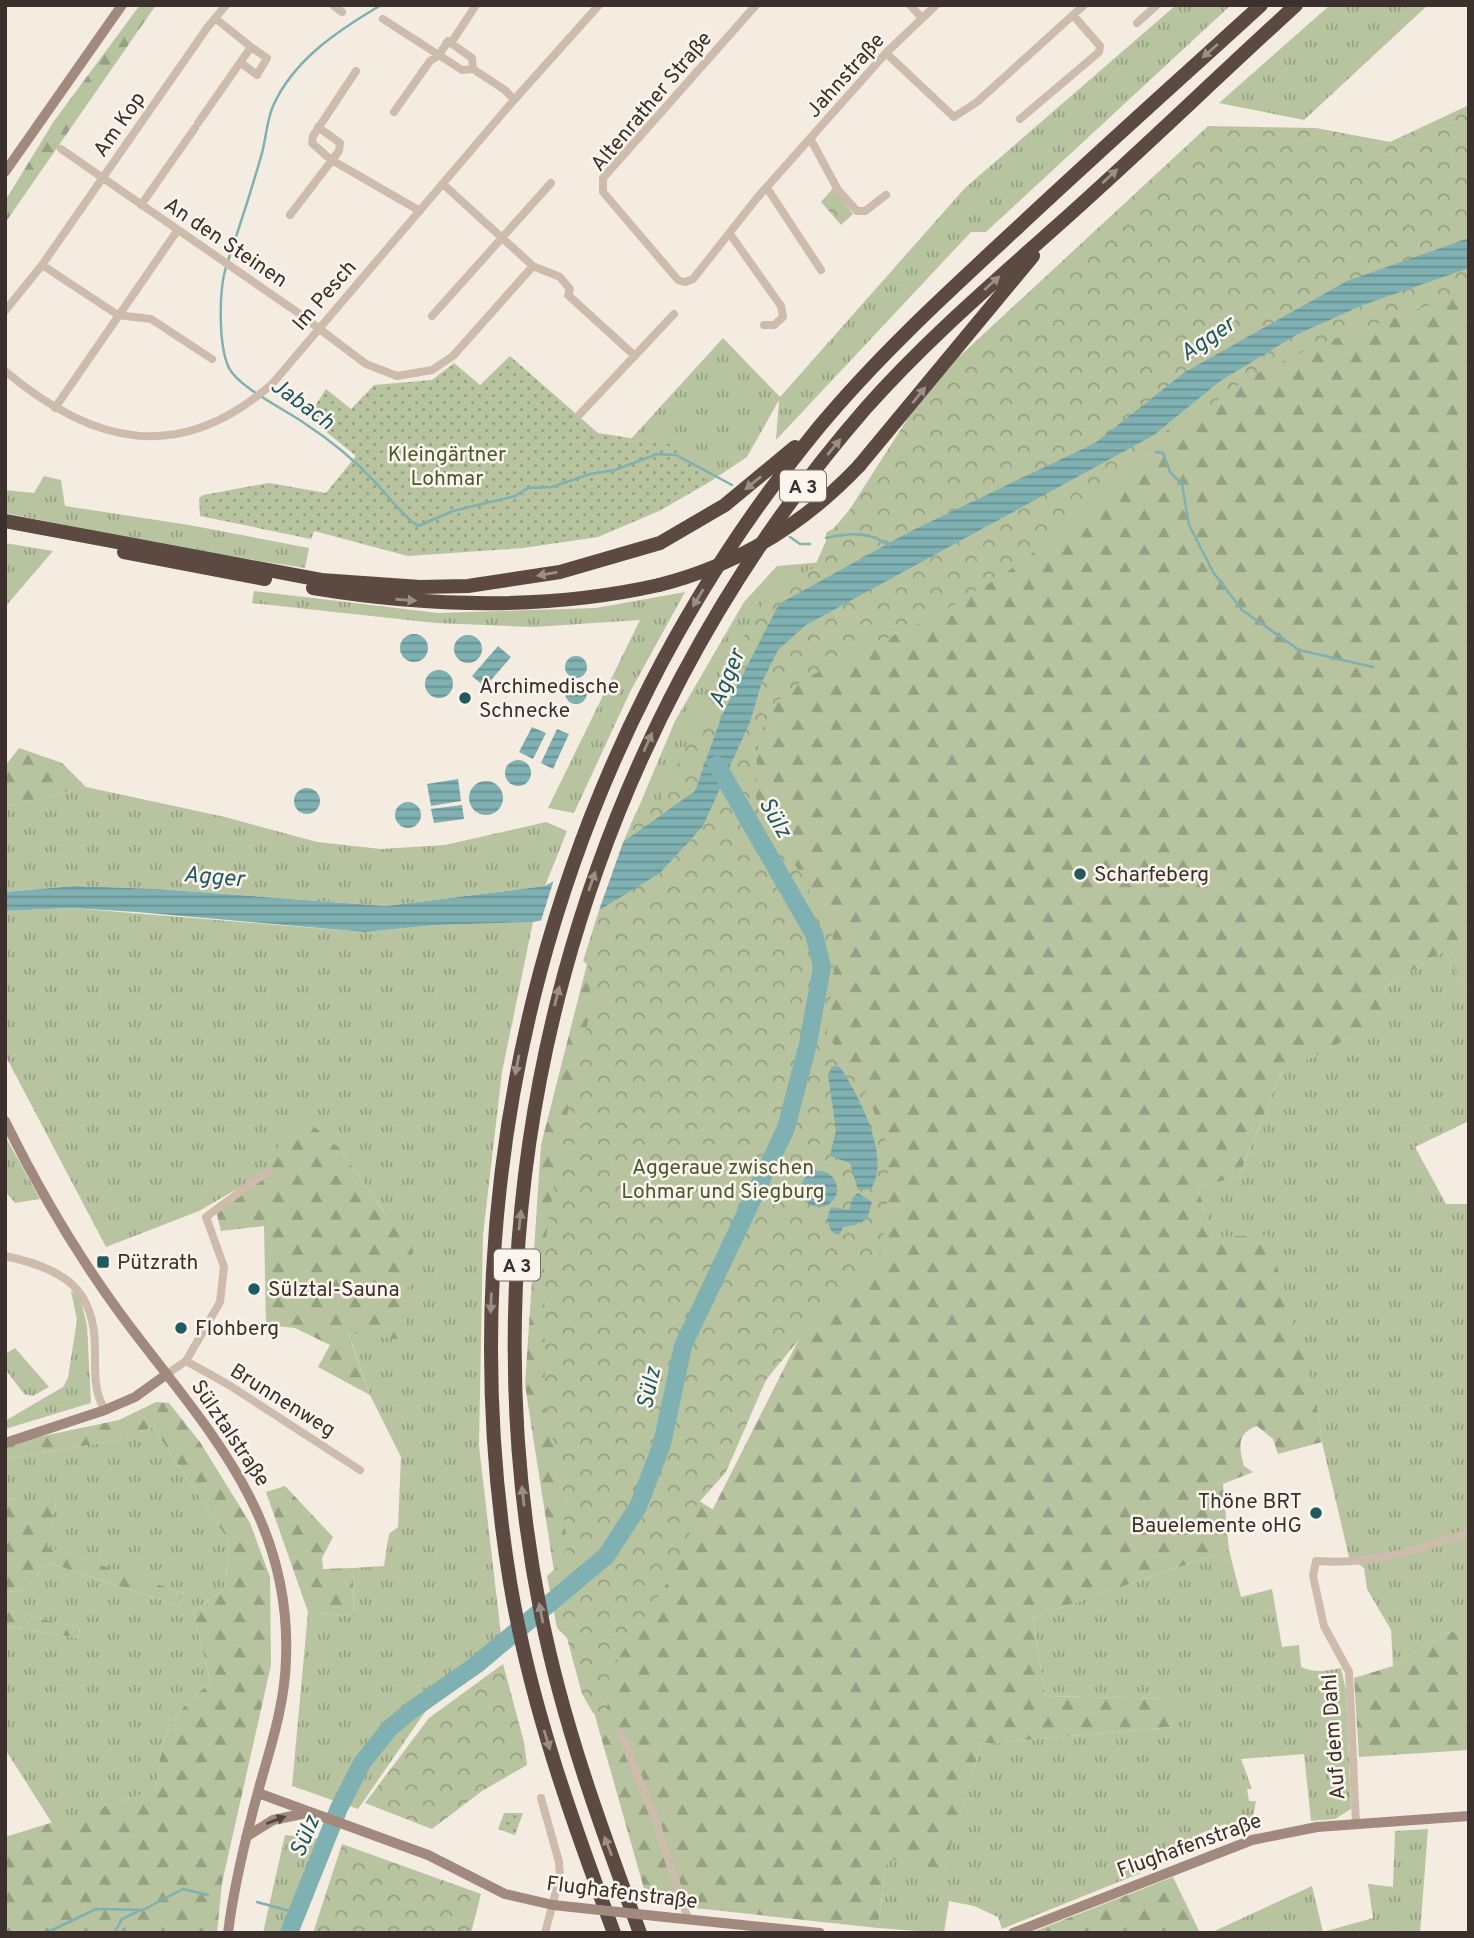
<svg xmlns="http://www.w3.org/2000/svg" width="1474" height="1938" font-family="Overpass,sans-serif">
  <defs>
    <pattern id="grass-tufts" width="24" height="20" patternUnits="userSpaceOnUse" patternTransform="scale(1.75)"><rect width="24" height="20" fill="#b8c4a0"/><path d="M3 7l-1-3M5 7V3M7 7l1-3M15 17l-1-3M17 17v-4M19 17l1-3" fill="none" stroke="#97a083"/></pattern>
    <pattern id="forest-firs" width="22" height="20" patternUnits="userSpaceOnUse" patternTransform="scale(1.75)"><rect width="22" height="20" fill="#b8c4a0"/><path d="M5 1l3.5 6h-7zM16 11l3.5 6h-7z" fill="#97a083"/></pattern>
    <pattern id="park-crowns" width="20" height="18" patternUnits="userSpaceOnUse" patternTransform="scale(1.75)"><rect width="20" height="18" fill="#b8c4a0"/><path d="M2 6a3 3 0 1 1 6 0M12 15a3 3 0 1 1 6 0" fill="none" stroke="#97a083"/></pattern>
    <pattern id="garden-dots" width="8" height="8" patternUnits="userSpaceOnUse" patternTransform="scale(1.75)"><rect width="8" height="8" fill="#b8c4a0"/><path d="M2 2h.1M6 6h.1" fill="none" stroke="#97a083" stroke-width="1.8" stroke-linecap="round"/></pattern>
    <pattern id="water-rules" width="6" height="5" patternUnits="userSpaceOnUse" patternTransform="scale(1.75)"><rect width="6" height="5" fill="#7fb0b2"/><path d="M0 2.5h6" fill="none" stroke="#699091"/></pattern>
  </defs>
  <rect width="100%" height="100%" fill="#f4ebe1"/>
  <path fill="url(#grass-tufts)" d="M1176 5H1231L986 232H971L776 440 779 400 747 457 708 483 681 447 631 439 723 338 780 397 965 188Z
    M1330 5H1428L1304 120 1219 103Z
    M44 476 61 480 65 506 189 525 309 548 305 568 185 549 5 513V490L34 493Z
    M5 543 53 551 5 607Z
    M857 559 695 791 624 842 675 721 744 602 777 566Z
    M254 591 438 613 596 608 685 592 630 692 574 813 548 808 640 620 534 627 436 623 252 603Z
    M86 787 225 817 317 842 381 849 445 845 546 822 567 831 545 886 386 906 158 889 74 886 5 892V807Z
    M71 908 364 932 437 925 533 922 502 1072 483 1235 479 1446 503 1652 425 1712 358 1809 292 1786 308 1612 354 1616 353 1568 384 1566 389 1534 398 1527 401 1457 370 1395 348 1332 390 1221 340 1149 268 1171 199 1211 106 1247 5 1055V911Z
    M1444 951 1469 994V1121L1415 1147 1446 1204H1469V1626L1444 1634 1393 1666 1391 1630 1367 1589 1364 1568 1349 1557 1322 1442 1316 1399 1213 1238 1198 1188 1239 1176 1281 1073 1390 1017 1385 987Z
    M5 1136 40 1199 15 1203 5 1191Z
    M71 1291 80 1296 87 1326 91 1403 5 1429V1421L63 1387 68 1378 77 1320Z
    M15 1348 49 1387 33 1396 24 1394 5 1369V1354Z
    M153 1427 229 1541 225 1588 193 1612 211 1683C168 1715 161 1737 156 1790L52 1823 5 1749V1626L78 1638 80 1628 5 1610V1593L23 1589 50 1563 176 1605 184 1593 46 1547 56 1502 5 1499V1459L118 1440Z
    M1229 1550 1241 1597 1272 1589 1282 1647 1299 1645 1301 1667C1314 1673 1327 1671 1341 1668L1346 1691 1351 1809 1335 1819 1311 1821 1304 1754 1241 1759 1252 1789H1247L1249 1801H1256L1250 1833 1231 1838 1225 1824 1199 1834 1203 1845 1198 1850 1002 1929 998 1917 974 1906 949 1901 944 1933 878 1928 887 1859 944 1868 981 1744 1172 1727 1168 1699 1045 1696 1033 1617Z
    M1428 1829 1420 1933H1210L1312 1886 1323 1932 1373 1918 1368 1884 1393 1887 1395 1831Z
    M285 1835 320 1839 290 1933H263Z"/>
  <path fill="url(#forest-firs)" fill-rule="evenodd" d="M140 5H156L5 223V201L54 121Z
    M1469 268V994L1444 951 1385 987 1391 1017 1281 1073 1239 1176 1198 1188 1213 1237 1268 1235 1316 1399 1322 1442 1278 1454 1273 1439 1257 1426C1236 1433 1239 1448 1244 1466L1253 1472 1223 1484 1229 1550 1033 1617 1045 1696 1169 1699 1172 1727 981 1744 944 1869 887 1859 878 1928 648 1903 554 1571 525 1385 541 1145 601 909 762 682 1220 381ZM813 1311 713 1509H712L685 1492Z
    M19 748 62 763 86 787 5 807V766Z
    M303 1117 340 1149 390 1221 414 1223 405 1340 348 1333 370 1395 318 1367 330 1345 295 1328 266 1325 264 1226 221 1231 216 1211 268 1172 284 1133Z
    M156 1402 169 1403 200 1442 250 1523 270 1577 271 1665 222 1883 217 1933H5V1837L156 1790C161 1737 168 1715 211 1683L193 1612 225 1588 229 1541 153 1427 118 1440 5 1459V1447L19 1441 119 1420Z
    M285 1486 333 1537 322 1558 323 1569 353 1568 354 1616 308 1612 266 1492Z
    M5 1499 56 1501 47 1547 184 1593 176 1605 50 1563 23 1589 5 1593Z
    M5 1610 80 1628 78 1638 5 1626Z
    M1469 1626V1750L1359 1757 1354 1678 1393 1666 1444 1634Z
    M1173 1877 1200 1933H1030Z"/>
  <path fill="url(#park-crowns)" d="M1469 105V291L1320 344 1249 377 1207 408 1172 426 1153 444 1144 458 1079 518 1003 575 940 613 806 678 783 695 773 709 763 726 757 753 756 798 760 811 805 880 814 903 832 935 836 949 827 1034 865 1091 885 1138 888 1162 886 1223 877 1264 871 1273 813 1322 766 1380 726 1472 693 1509 688 1543 679 1564 618 1659 609 1679 607 1714 593 1713 582 1694 567 1638 557 1628 547 1576 560 1564 567 1546 557 1452 545 1413 544 1252 558 1156 594 994 590 992 588 965 583 961 612 869 636 812 655 806 662 798 700 714 773 585 814 568 826 541V533L834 528 850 509 924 393 948 367 1208 126 1316 128 1390 142Z
    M833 188 853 214 841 225 821 202Z
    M503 1664 524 1742 527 1765 482 1791 432 1829 365 1803 429 1718Z
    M342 1844 481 1894 471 1933H313Z"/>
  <path fill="url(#garden-dots)" d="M510 356 598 433 681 446 708 483 659 511 598 537 523 548 408 556 314 531 311 539 200 516 199 498 203 495 269 483 326 493 356 456 308 417 326 389 351 409 374 385 432 380 454 363 480 385Z
    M504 1813H523L515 1835 498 1829Z"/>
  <path fill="url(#water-rules)" d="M1469 238V268L1363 305 1298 334 1220 381 1154 435 806 625 778 650 762 682 750 722 703 826 660 873 601 909 533 922 437 925 364 932 137 912 71 908 5 911V892L74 886 158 889 386 906 545 886 623 842 695 791 722 715 779 604 909 532 1095 443 1185 372 1347 281Z
    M400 648a14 14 0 1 1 28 0a14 14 0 1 1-28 0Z
    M454 649a14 14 0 1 1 28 0a14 14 0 1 1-28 0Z
    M498 646 511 657 485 687 472 676Z
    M565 667a11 11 0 1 1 22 0a11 11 0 1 1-22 0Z
    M425 684a14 14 0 1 1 28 0a14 14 0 1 1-28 0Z
    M565 693a11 11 0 1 1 22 0a11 11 0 1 1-22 0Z
    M532 727 546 733 533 759 519 752Z
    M557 729 569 734 553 769 541 763Z
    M505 773a13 13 0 1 1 26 0a13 13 0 1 1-26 0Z
    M458 779 461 801 431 806 427 784Z
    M469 798a17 17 0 1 1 34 0a17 17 0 1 1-34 0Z
    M294 801a13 13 0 1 1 26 0a13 13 0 1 1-26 0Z
    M395 815a13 13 0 1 1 26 0a13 13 0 1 1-26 0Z
    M462 805 464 819 434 823 431 809Z
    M832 1066 840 1067C858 1094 892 1158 871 1189L858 1190 850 1163 830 1156 836 1130 828 1075Z
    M801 1189a18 18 0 1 1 36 0a18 18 0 1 1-36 0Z
    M858 1193 872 1202 867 1219 855 1225 843 1227 840 1234H835C827 1228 825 1215 832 1207L849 1210 853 1197Z"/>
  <path fill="#f4ebe1" d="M625 837 598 913 540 924 555 876Z"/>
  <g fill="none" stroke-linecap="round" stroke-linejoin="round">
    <path stroke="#7fb0b2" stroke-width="2.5" d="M228 261C240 225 252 189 262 153 266 138 267 120 273 106 294 59 339 30 381 5
      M226 267C219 290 218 345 229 368 239 388 288 411 307 425 330 440 354 460 373 480 388 495 401 515 418 526L453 511 515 496 528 488 552 487 590 474 615 470 657 454 676 455 732 485
      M1156 452 1163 453 1170 472 1182 484 1189 525 1213 572 1242 610 1299 650 1373 667
      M790 537 800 544H810
      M826 538C848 533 872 531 889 546
      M257 1902 297 1913
      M46 1933 96 1909 143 1910 183 1889 208 1895
      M114 1933 122 1919 139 1911"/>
    <path stroke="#7fb0b2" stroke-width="18" d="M289 1933 339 1808 362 1763 389 1729 409 1712 476 1665 606 1556 638 1507 662 1444 683 1346 786 1128 808 1044 822 967 814 934 717 765"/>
    <path stroke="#cdbbac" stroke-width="8" d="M333 5 342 12
      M756 5 603 178V192L678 280 685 282 693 279 757 198 886 53 936 5
      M910 5 921 17
      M383 19 462 70 473 69 472 58 448 41 439 55 430 61 394 112
      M1137 23 1157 5
      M451 43 476 5
      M886 53 954 117 977 102 1084 5
      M241 63 257 75 267 58 251 47
      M473 69 505 90 514 100
      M356 71 313 136 312 143 330 159 420 211
      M1020 119 1099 52 1100 46 1073 15
      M198 123 251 47 215 18
      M811 140 838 190 857 211H865L886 195
      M61 149 297 312 366 364 397 376 432 370 453 356 533 266
      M444 185 533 266 560 277 570 289 568 295 635 356
      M767 188 821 270
      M141 205 195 128
      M290 215 339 151 340 143 318 127
      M730 234 781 306 783 317 774 325H764
      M42 265 118 315 151 319 212 359
      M5 311 42 265 207 28 226 5
      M432 316 551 183
      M5 371C93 445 180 465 272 384L514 100 599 5
      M55 408 177 231
      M580 414 674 314
      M5 1256C64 1269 96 1288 95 1352 95 1372 94 1393 105 1410
      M186 1361 229 1385 360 1470
      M167 1374 186 1361 220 1302 224 1267 206 1217 268 1171
      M620 1732 655 1819 688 1919
      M541 1798 559 1862 560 1876 545 1933
      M1356 1824 1349 1672 1324 1626 1313 1576 1316 1561C1372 1565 1416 1551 1469 1532"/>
    <path stroke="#a18a7d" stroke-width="10" d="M5 172 122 5
      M5 1121C38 1188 77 1255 122 1316 203 1425 292 1512 286 1659 285 1703 271 1746 259 1788 246 1836 234 1884 228 1933
      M5 1443 105 1410 135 1397 167 1374
      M258 1793 428 1855 505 1894 553 1905 581 1908
      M246 1837 273 1820 307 1813
      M665 1917 820 1933
      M1013 1933 1252 1840 1317 1827 1469 1816"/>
    <path stroke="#5c4a42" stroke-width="14" d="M859 466 1033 256
      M5 521 321 580 420 587 468 586 560 572 660 543 725 505 795 447
      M124 552 265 579
      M313 588C428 607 544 611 659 585
      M614 1933C571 1818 530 1703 510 1582 443 1172 555 748 819 427 879 355 947 293 1015 230 1096 154 1179 80 1261 5
      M640 1933C601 1828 563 1724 541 1614 456 1187 580 737 865 409 924 342 992 284 1058 225 1139 153 1216 78 1296 5"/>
    <path stroke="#a18a7d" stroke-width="10" d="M581 1908 665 1917"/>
    <path stroke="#5c4a42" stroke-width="14" d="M659 585C738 565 803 525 859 466"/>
  </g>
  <defs><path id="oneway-solid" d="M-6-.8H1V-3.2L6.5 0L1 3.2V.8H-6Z" transform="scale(1.75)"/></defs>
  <g fill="#9c8e87">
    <use href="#oneway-solid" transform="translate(1210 51) rotate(138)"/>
    <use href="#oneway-solid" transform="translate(1110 176) rotate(-43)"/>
    <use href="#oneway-solid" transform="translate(992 283) rotate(-42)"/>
    <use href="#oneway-solid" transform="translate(919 395) rotate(-51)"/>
    <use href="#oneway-solid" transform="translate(834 447) rotate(-50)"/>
    <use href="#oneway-solid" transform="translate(753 483) rotate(141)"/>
    <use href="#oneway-solid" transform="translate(547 574) rotate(170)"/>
    <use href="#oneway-solid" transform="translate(698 598) rotate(121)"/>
    <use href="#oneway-solid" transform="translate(406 600) rotate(4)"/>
    <use href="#oneway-solid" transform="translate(648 742) rotate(-66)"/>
    <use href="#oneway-solid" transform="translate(592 881) rotate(-71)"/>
    <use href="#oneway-solid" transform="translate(557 996) rotate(-76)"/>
    <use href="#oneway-solid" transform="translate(517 1065) rotate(101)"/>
    <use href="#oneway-solid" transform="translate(520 1220) rotate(-84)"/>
    <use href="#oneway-solid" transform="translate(491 1303) rotate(92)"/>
    <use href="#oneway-solid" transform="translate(523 1496) rotate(-96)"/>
    <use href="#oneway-solid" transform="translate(541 1613) rotate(-101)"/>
    <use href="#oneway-solid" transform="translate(547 1740) rotate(73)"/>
    <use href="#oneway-solid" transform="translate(608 1846) rotate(-111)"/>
  </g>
  <use fill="#544640" href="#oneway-solid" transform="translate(276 1820) rotate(-21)"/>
  <g fill="#1f5a5e" stroke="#fbf5ee" stroke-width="2.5">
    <circle cx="465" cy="698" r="7"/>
    <circle cx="1080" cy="874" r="7"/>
    <rect x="96" y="1255" width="14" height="14" rx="3.5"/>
    <circle cx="254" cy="1289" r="7"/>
    <circle cx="181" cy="1328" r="7"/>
    <circle cx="1316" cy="1513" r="7"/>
  </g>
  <g text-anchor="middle" stroke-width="5" stroke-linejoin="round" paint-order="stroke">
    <g fill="#fbf5ee" stroke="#756b66" stroke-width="2">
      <rect x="780" y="470.5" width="46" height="31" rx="5"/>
      <rect x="494" y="1249.5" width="46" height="31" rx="5"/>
    </g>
    <g font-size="19" font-weight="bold" fill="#3b302b">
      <text x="803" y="493">A 3</text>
      <text x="517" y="1272">A 3</text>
    </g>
    <g font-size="21" fill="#3b302b" stroke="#fbf5ee">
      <text transform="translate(845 75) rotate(-48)" y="7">Jahnstraße</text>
      <text transform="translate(651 101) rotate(-50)" y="7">Altenrather Straße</text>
      <text transform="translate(119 124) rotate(-55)" y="7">Am Kop</text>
      <text transform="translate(226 242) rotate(34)" y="7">An den Steinen</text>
      <text transform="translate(324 295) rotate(-49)" y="7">Im Pesch</text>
      <text transform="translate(283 1400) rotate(32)" y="7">Brunnenweg</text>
      <text transform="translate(231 1433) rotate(56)" y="7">Sülztalstraße</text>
      <text transform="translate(1333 1737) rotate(-94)" y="7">Auf dem Dahl</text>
      <text transform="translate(1189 1845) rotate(-20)" y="7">Flughafenstraße</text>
      <text transform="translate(622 1892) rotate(7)" y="7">Flughafenstraße</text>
    </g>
    <g font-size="21" fill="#4a5a2e" stroke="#fbf5ee">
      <text x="447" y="461">Kleingärtner<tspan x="447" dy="24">Lohmar</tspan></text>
      <text x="723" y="1174">Aggeraue zwischen<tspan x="723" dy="24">Lohmar und Siegburg</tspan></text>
    </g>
    <g font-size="21" fill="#3b302b" stroke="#fbf5ee" text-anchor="start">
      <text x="479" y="693">Archimedische<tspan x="479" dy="24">Schnecke</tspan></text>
      <text x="1094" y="881">Scharfeberg</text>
      <text x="117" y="1269">Pützrath</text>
      <text x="268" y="1296">Sülztal-Sauna</text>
      <text x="195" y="1335">Flohberg</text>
      <text x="1302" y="1508" text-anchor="end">Thöne BRT<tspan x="1302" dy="24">Bauelemente oHG</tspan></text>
    </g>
    <g font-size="23" font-style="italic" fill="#1f5a5e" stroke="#fbf5ee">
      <text transform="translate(1207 338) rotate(-34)" y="8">Agger</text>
      <text transform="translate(303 403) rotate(36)" y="8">Jabach</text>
      <text transform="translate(726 678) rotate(-68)" y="8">Agger</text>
      <text transform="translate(776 817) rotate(60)" y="8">Sülz</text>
      <text transform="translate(214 876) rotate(5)" y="8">Agger</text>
      <text transform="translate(648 1388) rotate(-78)" y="8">Sülz</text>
      <text transform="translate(304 1836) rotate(-67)" y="8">Sülz</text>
    </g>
  </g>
  <rect width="1474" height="1938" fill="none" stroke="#3b302b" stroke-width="14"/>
</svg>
